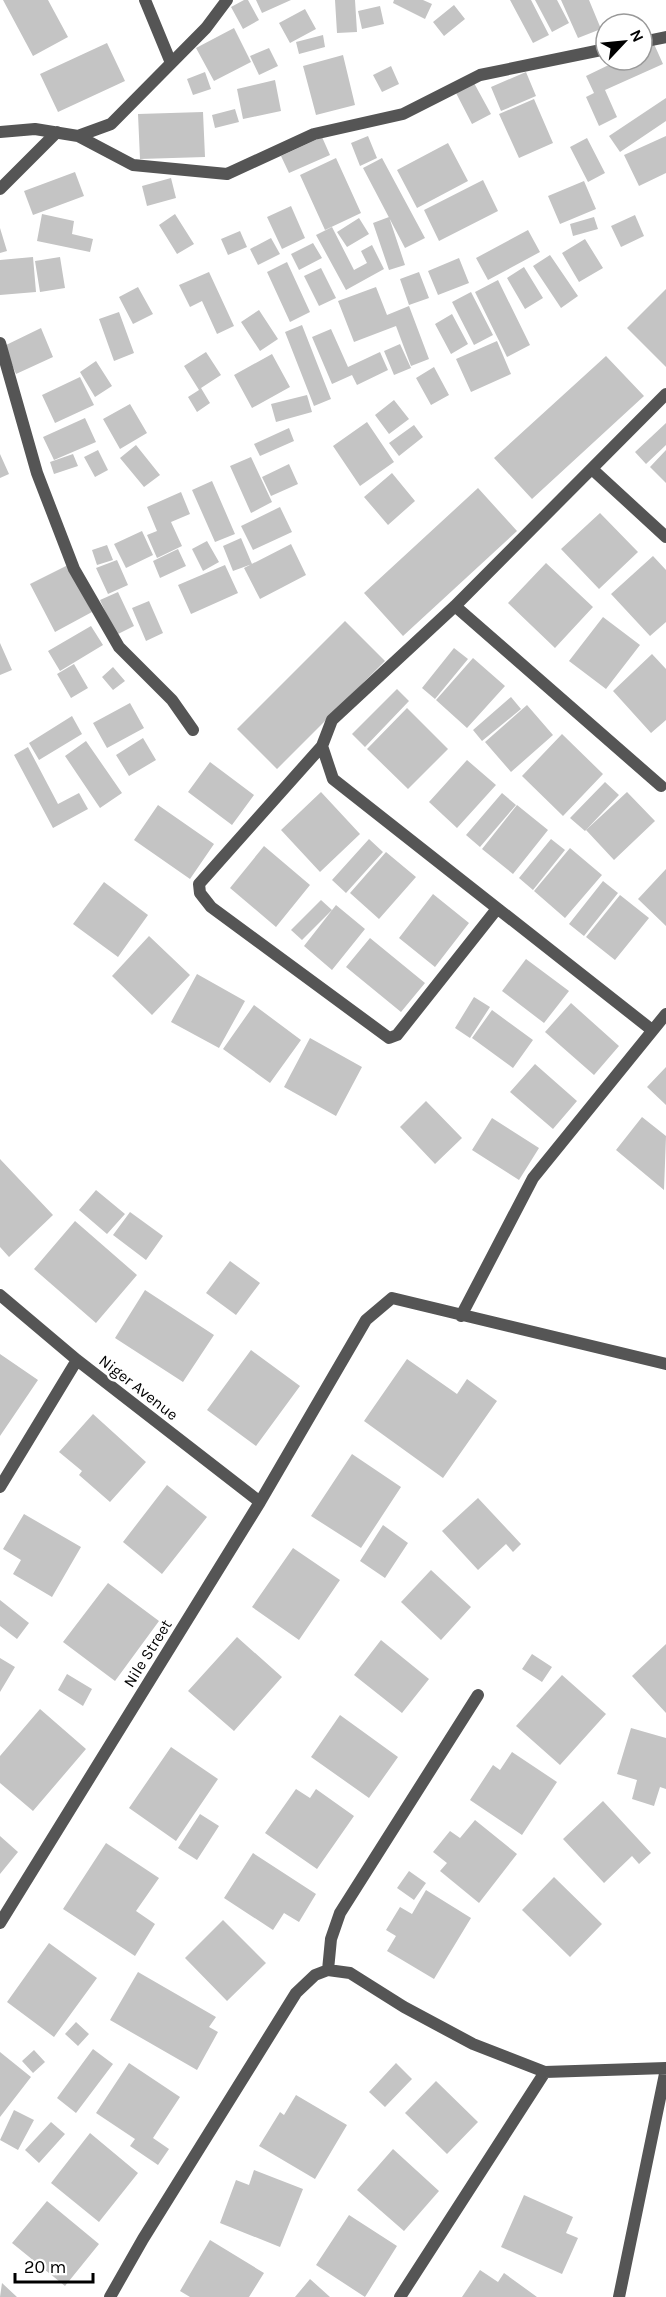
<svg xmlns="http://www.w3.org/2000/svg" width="666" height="2297" font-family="Karla,sans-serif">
  <rect width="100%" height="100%" fill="#fff"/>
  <path fill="#c4c4c4" d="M3 0H48L68 37 33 56Z
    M244 0H248L259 20 243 29 231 7Z
    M256 0H291L262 13Z
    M335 0H355L357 32 337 33Z
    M394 0H423L432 4 425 19 393 3Z
    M510 0H531L549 35 533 43Z
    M535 0H557L569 23 552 32Z
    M561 0H589L601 29 578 38Z
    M454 5 465 19 444 36 433 22Z
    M380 6 384 24 362 29 358 11Z
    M305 9 316 29 290 43 279 23Z
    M234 28 251 62 214 81 196 48Z
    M323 35 325 47 299 54 296 42Z
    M107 43 125 81 58 112 40 74Z
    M654 44 663 64 605 90 617 117 599 126 586 97 594 93 586 76 619 60H642V50Z
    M269 48 278 66 259 75 250 56Z
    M343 55 355 105 316 115 303 66Z
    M391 66 399 84 382 92 373 75Z
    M205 72 211 89 193 95 187 79Z
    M526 72 536 96 501 111 491 87Z
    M275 80 281 111 243 119 237 89Z
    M474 83 491 114 472 124 456 93Z
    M666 98V121L620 152 609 136Z
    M534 99 553 143 519 158 499 114Z
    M235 109 239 122 215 128 212 115Z
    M203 112 205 157 140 159 138 114Z
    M368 136 377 158 360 166 351 143Z
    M666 136V173L639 186 624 155Z
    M322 137 330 155 289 173 281 156Z
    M587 138 605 173 588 182 570 147Z
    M448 143 468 181 417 208 397 170Z
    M336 158 361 213 325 230 300 175Z
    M382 158 425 238 405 248 363 168Z
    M75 172 84 196 33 215 24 191Z
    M171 178 176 198 147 206 142 186Z
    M483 180 498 211 439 241 424 210Z
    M584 181 596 209 560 224 548 196Z
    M291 206 305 238 282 249 267 217Z
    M42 214 74 221 72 234 93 239 90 252 37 241Z
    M175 214 194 244 177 254 159 225Z
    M635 215 644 236 621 247 611 226Z
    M389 217 405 265 389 270 373 223Z
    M594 217 598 229 573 236 570 224Z
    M359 218 369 234 347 247 337 232Z
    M332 227 354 270 367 263 361 251 372 245 384 269 346 290 316 235Z
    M0 228 7 251 0 253Z
    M528 230 540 252 488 280 476 258Z
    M240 231 247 247 228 255 221 239Z
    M271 238 280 254 258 265 250 249Z
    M585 239 603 268 579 282 562 253Z
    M313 243 322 258 299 270 291 254Z
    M550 255 578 296 561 308 533 266Z
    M33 257 36 292 0 295V260Z
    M60 257 65 288 40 292 35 261Z
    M459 258 469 283 438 295 428 271Z
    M287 262 310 312 290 322 267 272Z
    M524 267 543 298 525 309 507 278Z
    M321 268 336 298 319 306 304 276Z
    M209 272 234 326 217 334 202 301 190 307 179 285Z
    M419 272 429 298 409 305 400 279Z
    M498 280 530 345 507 357 475 292Z
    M138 287 153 314 133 324 119 297Z
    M376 287 387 315 409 306 429 359 411 366 396 326 354 342 338 301Z
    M666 289V367L627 328Z
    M471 292 493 335 474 345 452 302Z
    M259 310 278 339 260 351 241 322Z
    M119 312 134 353 114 361 99 319Z
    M452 314 468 344 451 354 435 324Z
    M302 325 331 399 314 406 285 332Z
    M41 328 53 357 16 374 4 346Z
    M331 329 348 367 380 352 388 370 357 385 352 375 332 384 312 337Z
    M497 341 511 374 471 392 456 359Z
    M400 344 411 368 394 375 384 351Z
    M206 352 221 375 201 388 210 403 197 412 188 397 199 390 184 366Z
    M272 354 290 387 252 408 234 375Z
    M606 356 644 396 532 499 494 458Z
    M96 361 112 386 95 397 80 372Z
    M434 367 449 395 431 405 416 378Z
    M80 377 94 405 55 423 42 395Z
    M307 395 312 412 276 422 271 404Z
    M394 400 409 419 389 434 375 415Z
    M130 404 147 433 120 449 103 419Z
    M85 418 96 442 54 460 43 437Z
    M367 422 394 462 360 486 333 446Z
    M666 423V445L646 464 635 452Z
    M414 425 423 437 399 456 389 443Z
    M289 428 294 441 260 456 254 444Z
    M136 445 160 475 144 487 120 458Z
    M98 450 108 470 95 477 84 457Z
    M666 450V483L650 467Z
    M0 454 9 474 0 478Z
    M73 454 78 466 54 474 50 462Z
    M251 457 272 502 251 513 230 466Z
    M289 464 298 484 271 496 262 477Z
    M392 473 415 501 388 525 364 497Z
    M212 481 235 534 215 542 192 490Z
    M478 488 517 531 403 636 364 593Z
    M181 492 190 514 171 522 182 546 157 558 147 535 157 531 147 507Z
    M280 507 292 532 253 550 241 526Z
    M600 513 638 552 599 589 561 549Z
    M142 531 153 555 126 568 114 544Z
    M241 538 252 564 233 571 223 546Z
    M207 541 219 562 203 571 192 549Z
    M291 544 306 575 260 599 244 568Z
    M107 545 113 560 97 565 92 550Z
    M178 549 186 566 160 578 153 561Z
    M653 556 666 570V622L650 636 611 594Z
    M117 560 128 585 108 594 96 568Z
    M546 563 593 607 555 648 508 603Z
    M68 565 92 612 55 632 30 584Z
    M225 565 238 593 191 614 178 585Z
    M118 592 134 626 116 635 100 600Z
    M149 601 163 633 146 641 132 608Z
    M603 617 640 645 606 689 569 661Z
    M345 621 385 661 277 769 237 729Z
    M91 626 103 645 60 671 48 651Z
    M0 643 12 670 0 675Z
    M454 648 468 659 435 699 422 688Z
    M652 654 666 669V720L651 733 613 691Z
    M473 658 505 686 467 728 436 700Z
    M74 664 88 688 71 698 57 674Z
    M113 667 125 681 113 690 102 677Z
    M397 689 409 701 365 747 352 734Z
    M511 697 521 709 482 741 473 730Z
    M130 703 144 728 107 748 93 723Z
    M527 705 553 735 511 772 485 742Z
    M407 708 448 749 408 789 367 749Z
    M72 716 82 734 39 760 29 743Z
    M562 734 603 774 563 816 522 776Z
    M143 738 156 760 129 776 116 755Z
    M86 741 122 793 100 808 65 756Z
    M28 747 58 804 79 793 88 809 53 828 14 755Z
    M467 760 496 785 457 828 429 802Z
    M210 762 254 795 232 825 188 792Z
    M605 782 619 795 585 831 570 818Z
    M321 792 360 834 320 872 281 830Z
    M627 792 655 821 614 860 586 830Z
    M502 793 516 805 480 847 466 835Z
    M158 805 214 844 190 879 134 840Z
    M517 805 548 830 513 874 482 849Z
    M369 839 383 852 346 893 332 880Z
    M551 839 565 850 533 890 519 878Z
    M264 846 310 885 276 927 230 888Z
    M570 848 602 875 565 918 534 891Z
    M386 852 416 877 379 919 350 893Z
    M666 869V926L638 899Z
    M603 881 618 893 584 936 569 924Z
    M104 882 148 915 118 957 73 924Z
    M433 894 469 923 435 967 399 938Z
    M620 895 649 918 615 960 586 937Z
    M321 900 332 910 302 940 291 930Z
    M336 905 365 929 332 970 304 946Z
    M149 936 190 975 152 1015 112 976Z
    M370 938 425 983 401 1012 346 967Z
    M526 959 569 991 544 1023 502 991Z
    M197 974 245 1001 219 1048 171 1022Z
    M474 997 490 1007 470 1038 455 1028Z
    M571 1003 619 1046 594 1075 545 1032Z
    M254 1005 301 1040 270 1083 223 1049Z
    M492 1010 533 1040 513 1068 472 1038Z
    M310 1038 362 1067 336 1116 284 1087Z
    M535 1064 577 1101 553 1129 510 1092Z
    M666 1067V1105L647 1087Z
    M426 1101 462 1138 435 1164 400 1127Z
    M642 1117 666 1136 664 1190 616 1150Z
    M492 1118 539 1148 519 1180 472 1150Z
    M0 1159 53 1215 9 1257 0 1247Z
    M96 1190 125 1214 107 1234 79 1210Z
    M130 1212 163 1236 146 1260 113 1235Z
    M75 1221 137 1275 96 1323 34 1269Z
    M230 1261 260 1283 236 1315 206 1293Z
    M145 1290 214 1335 183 1382 115 1338Z
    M251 1350 300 1386 256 1446 207 1410Z
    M0 1354 38 1380 0 1436Z
    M407 1359 457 1394 467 1379 497 1401 443 1478 364 1421Z
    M93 1414 146 1462 110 1502 79 1475 82 1471 59 1452Z
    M352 1454 401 1487 361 1548 311 1516Z
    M167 1485 207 1517 162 1574 123 1542Z
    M478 1498 521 1544 513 1552 506 1544 478 1570 442 1531Z
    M24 1514 81 1547 52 1597 13 1574 21 1560 3 1549Z
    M383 1525 408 1543 385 1578 360 1561Z
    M293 1548 340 1580 299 1640 252 1607Z
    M431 1570 471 1607 441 1640 401 1602Z
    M108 1583 159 1621 115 1681 63 1642Z
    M0 1600 29 1623 17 1639 0 1626Z
    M237 1637 282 1677 234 1731 188 1691Z
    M381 1640 429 1679 402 1713 354 1675Z
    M666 1644V1713L632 1676Z
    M532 1654 552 1667 542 1682 522 1669Z
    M0 1658 15 1667 0 1692Z
    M67 1674 92 1689 83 1706 58 1690Z
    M562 1675 606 1714 560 1765 516 1726Z
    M40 1709 86 1749 33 1811 0 1783V1756Z
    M340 1715 398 1757 369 1798 311 1757Z
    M631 1728 666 1738V1789L660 1787 654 1806 632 1799 637 1780 617 1774Z
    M171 1747 218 1779 176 1841 129 1808Z
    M512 1752 557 1782 522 1835 470 1800 493 1765 500 1770Z
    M296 1789 310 1798 316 1789 354 1816 317 1869 265 1833Z
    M603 1801 651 1853 639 1864 632 1856 604 1883 563 1839Z
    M200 1814 219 1826 197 1860 178 1848Z
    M475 1820 517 1854 479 1903 440 1871 447 1863 433 1852 450 1831 460 1838Z
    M0 1836 18 1852 0 1874Z
    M106 1843 159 1878 136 1911 155 1924 135 1956 63 1909Z
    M253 1853 316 1894 299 1922 284 1913 273 1930 224 1898Z
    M409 1871 426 1883 414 1900 397 1888Z
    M554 1877 602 1924 570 1957 522 1910Z
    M426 1890 471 1918 434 1979 387 1951 396 1936 386 1930 400 1907 412 1914Z
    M223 1920 266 1963 227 2001 185 1958Z
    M49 1943 97 1978 54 2037 7 2002Z
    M138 1972 216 2017 209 2027 218 2032 197 2070 110 2020Z
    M76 2022 89 2034 78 2046 65 2034Z
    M93 2049 113 2064 76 2113 57 2098Z
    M34 2050 45 2062 33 2073 22 2061Z
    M0 2052 31 2077 0 2117Z
    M129 2063 180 2097 153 2138 169 2149 158 2165 130 2146 135 2139 96 2113Z
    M396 2063 412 2079 385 2107 369 2092Z
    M436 2081 478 2122 447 2154 405 2113Z
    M296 2095 347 2125 315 2179 259 2146 280 2112 284 2115Z
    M14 2110 34 2120 18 2150 0 2140Z
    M51 2122 65 2134 39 2163 25 2150Z
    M90 2133 138 2173 99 2222 51 2183Z
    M393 2149 439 2191 404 2231 357 2190Z
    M254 2170 303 2189 280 2247 220 2223 236 2180 249 2185Z
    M524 2195 573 2217 566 2233 578 2238 562 2274 501 2247Z
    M47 2201 99 2244 65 2286 12 2243Z
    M349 2215 397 2246 365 2297 316 2265Z
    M210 2240 264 2273 249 2297H190L180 2291Z
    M480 2270 498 2282 504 2273 537 2297H462Z
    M310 2279 330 2297H295Z
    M2 2283 17 2297H0Z"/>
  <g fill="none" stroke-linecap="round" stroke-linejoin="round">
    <path stroke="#555" stroke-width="12" d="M145 0 171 63
      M642 42 666 37
      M0 132 35 129 78 136 111 124 206 28 227 0
      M78 136 133 165 227 174 314 134 403 114 480 75 606 49
      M0 189 57 132
      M0 343 37 473 74 569 119 647 172 700 193 730
      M592 469 666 537
      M455 606 661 786
      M322 746 333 779 652 1030
      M496 910 397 1035 389 1038 211 907 200 893 199 884 322 746 332 720 455 606 666 394
      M0 1295 77 1360 260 1502
      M461 1316 533 1178 666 1014
      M0 1487 77 1360
      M0 1923 260 1502 366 1320 392 1298 666 1364
      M328 1970 331 1939 340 1913 478 1695
      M110 2297 143 2239 296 1993 315 1975 328 1970 350 1973 404 2007 473 2044 545 2072 666 2068
      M400 2297 545 2072
      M619 2297 666 2069"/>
  </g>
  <g text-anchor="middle" stroke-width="5" stroke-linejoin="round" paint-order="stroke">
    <g font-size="16" fill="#000" stroke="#fff">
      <text transform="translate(139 1387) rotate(38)" y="6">Niger Avenue</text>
      <text transform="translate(147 1653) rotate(-58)" y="6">Nile Street</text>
    </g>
  </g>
  <g transform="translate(624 42) rotate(64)"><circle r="28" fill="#ffffff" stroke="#999999" stroke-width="1.5"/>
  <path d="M0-4.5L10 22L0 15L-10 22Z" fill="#000000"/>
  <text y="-9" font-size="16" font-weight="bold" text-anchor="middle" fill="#000000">N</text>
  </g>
  <path d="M15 2273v9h78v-9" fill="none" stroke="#000000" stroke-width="3"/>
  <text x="24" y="2273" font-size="18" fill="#000000" stroke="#ffffff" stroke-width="4.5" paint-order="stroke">20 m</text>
</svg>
